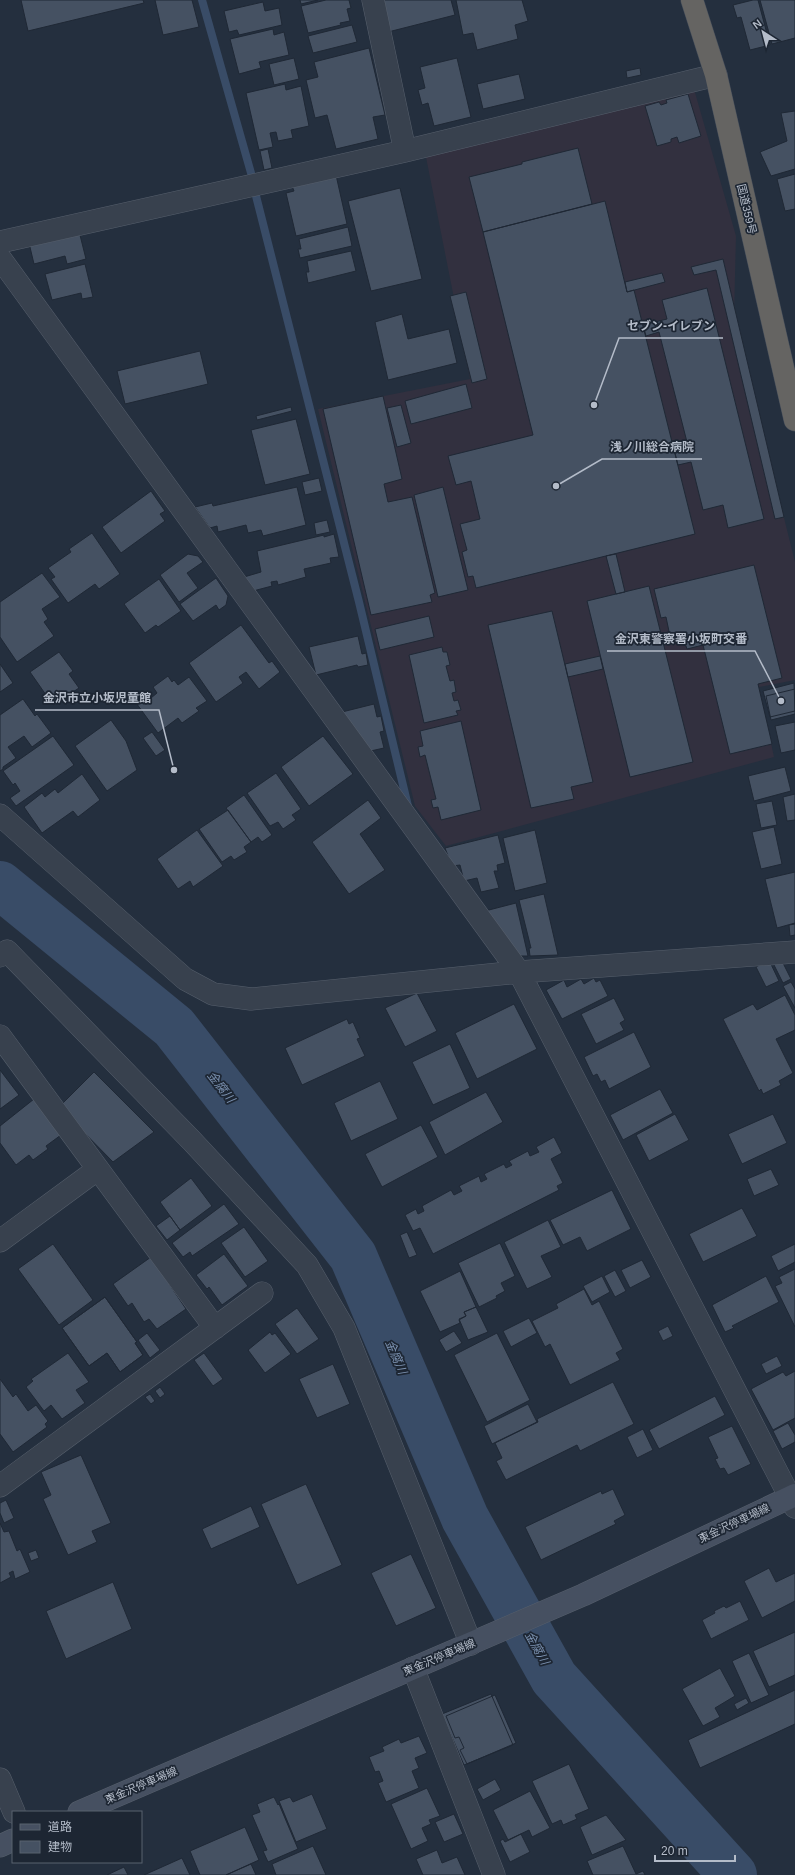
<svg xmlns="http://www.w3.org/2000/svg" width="795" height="1875" font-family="Helvetica,'Noto Sans JP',sans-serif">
  <rect width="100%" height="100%" fill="#242f3e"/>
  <path fill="#32303f" d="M694 89 736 236 734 317 795 562V680L759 687 774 757 446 846 415 806 318 409 470 379 425 152Z"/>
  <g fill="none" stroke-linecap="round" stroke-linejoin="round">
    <path stroke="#394c67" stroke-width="8" d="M202 0 251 173
      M255 192 359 602 408 806"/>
    <path stroke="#394c67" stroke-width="48" d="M0 885 174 1027 353 1256 465 1518 554 1678 733 1875"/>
  </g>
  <path fill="#455162" stroke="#1f2835" d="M21 0H143L144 3 28 31Z
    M155 0H192L199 27 163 35Z
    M300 0H318L301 4Z
    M326 0H349L351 8 347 9 350 21 340 23 341 25 308 33 301 6Z
    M380 0H451L455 15 388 32Z
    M456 0H522L528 21 515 25 518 39 477 50 473 33 463 35Z
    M753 0H758L770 45 750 50 741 17 737 18 733 5Z
    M760 0H795V38L772 44Z
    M263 2 265 11 279 8 282 25 239 35 237 30 229 32 224 11Z
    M352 25 357 42 313 53 308 36Z
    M273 29 274 35 284 32 289 55 259 62 261 68 239 74 230 39Z
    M369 48 385 115 373 117 378 139 336 149 327 115 315 118 306 80 318 77 314 62Z
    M294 58 299 79 274 85 269 64Z
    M457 58 471 117 434 126 428 103 422 105 418 90 425 88 420 67Z
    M640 68 641 75 627 78 626 71Z
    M519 74 525 99 483 109 477 84Z
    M285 84 286 90 301 86 309 126 291 130 293 138 278 141 276 132 270 133 273 147 259 150 246 93Z
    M688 94 701 136 679 143 677 137 671 139V142L657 146 645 106 659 102 661 105 667 103 666 100Z
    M795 111V169L771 176 760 152 787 141 781 113Z
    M578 148 592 204 483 232 469 177 522 164V162Z
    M268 149 272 168 264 170 260 151Z
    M795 174V209L785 211 777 179Z
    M336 175 347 224 296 236 286 193 294 191 292 186Z
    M400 188 422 279 371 291 348 201Z
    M605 201 627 292 634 290 695 534 476 588 473 576 468 577 462 552 467 550 460 524 480 519 471 481 456 485 448 456 533 435 483 232Z
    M348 227 352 246 300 258 298 249H301L299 239Z
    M79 231 86 259 67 264 65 256 34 264 29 243Z
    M351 251 356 271 308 283 306 272H309L307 261Z
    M723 259 784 517 775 519 716 270 694 275 691 267Z
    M85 264 93 297 82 299 81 293 52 300 45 274Z
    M662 273 665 282 627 292 625 282Z
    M707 288 764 519 728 528 723 505 703 510 691 462 678 465 675 453 689 450 659 332 646 336 643 325 667 319 662 300Z
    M466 292 487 379 472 383 450 296Z
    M402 314 408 339 449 329 457 363 388 380 375 322Z
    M200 351 208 384 125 404 117 371Z
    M466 384 472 408 411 424 405 401Z
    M383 396 402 479 384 484 388 502 412 497 435 593 430 595 432 602 371 615 323 409Z
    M401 405 411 443 397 447 387 408Z
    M291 407 292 411 257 420 256 416Z
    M296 419 310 474 265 485 251 430Z
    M319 478 322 491 305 495 302 482Z
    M297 487 306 525 263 536 261 530 248 533 246 525 218 532 217 526 210 528 195 507 212 503 213 506Z
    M443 487 468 590 438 597 414 495Z
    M151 491 165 511 160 514 165 521 121 553 102 527Z
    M327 520 330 532 316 535 314 523Z
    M92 533 120 574 99 589 95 584 68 603 51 579 55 577 48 568 71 552 69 549Z
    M334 534 339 557 330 558 331 563 304 569 306 577 278 585 277 581 271 582 272 586 253 591 244 577 261 572 257 551 324 535V537Z
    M188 554 198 556 203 562 187 573 198 588 179 602 160 575Z
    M616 554 625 592 616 594 606 556Z
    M754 565 782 678 758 684 772 744 730 754 703 645 687 649 686 646 671 641 666 617 661 618 654 589Z
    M42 573 60 597 42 609 48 619 44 622 54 636 17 662 0 637V602Z
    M216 578 228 596 226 605 219 610 216 605 193 621 180 604Z
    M159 579 181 611 158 627 156 625 145 633 124 604Z
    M649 586 693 762 630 777 587 601Z
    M552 611 593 782 571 787 574 799 531 808 488 625Z
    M429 616 434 637 380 650 375 629Z
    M241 625 269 663 272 661 280 672 259 689 246 672 239 677 243 683 216 702 189 663Z
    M358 636 362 654 366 653 368 665 358 667 357 665 316 675 309 647Z
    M442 647 443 652H447L450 665 446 666 450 681 454 680 456 692 452 693 454 701 458 700 461 710 456 711 458 715 424 723 409 655Z
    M59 652 73 671 69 674 79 688 53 705 30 672Z
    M600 656 603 669 568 677 565 664Z
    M0 664 13 683 0 692Z
    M168 676 172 682 174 680 178 685 189 677 207 701 196 708 199 711 182 723 178 718 158 733 134 700 146 691 151 698 157 693 153 687Z
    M794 683 795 711 770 717 763 691Z
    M795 689V714L771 720 766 696Z
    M23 699 35 716 37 714 51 733 32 747 24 736 8 747 16 758 3 767V769L0 771V715Z
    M374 704 377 717 381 716 384 731 380 732 384 748 366 752 342 712Z
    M111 720 126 741 137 770 107 791 75 746Z
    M461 721 481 810 441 820 438 807 433 808 431 800 436 799 425 755 420 757 418 747 423 746 420 731Z
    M795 722V750L781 753 775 726Z
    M152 732 165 750 156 756 143 738Z
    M53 736 74 765 16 806 10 798 20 791 15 783 13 785 3 771Z
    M323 736 353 774 309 806 281 767Z
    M785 767 791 791 754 801 748 776Z
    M276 773 301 809 292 815 296 820 283 829 278 822 270 826 247 793Z
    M82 774 100 800 78 817 73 811 42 833 24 807 42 793 45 797 55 789 58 793Z
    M795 794V820L787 821 783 797Z
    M244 795 272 835 262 842 258 837 251 842 226 808Z
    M368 800 381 818 360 834 385 870 349 894 312 842Z
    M772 801 777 825 761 828 756 804Z
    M228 810 251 842 244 847 247 852 234 860 231 856 222 862 199 829Z
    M774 827 782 864 761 869 752 832Z
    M197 830 223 866 193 887 190 881 178 889 157 859Z
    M535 830 547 883 515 891 503 838Z
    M498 835 505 863 497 865 498 871H494L499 888 481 892 477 878 464 881 460 865 452 866 445 848Z
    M795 872V923L777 928 765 879Z
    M544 894 558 955 530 956 529 948H531L519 900Z
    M516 903 528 956H516L485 911Z
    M795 924V935L790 936 789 925Z
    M780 957 791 979 783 983 772 961Z
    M769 960 779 981 766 987 756 967Z
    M594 978 596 982 600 980 608 996 562 1019 546 990 564 980 567 987 581 979 584 984Z
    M791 982 795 989V1008L783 986Z
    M417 993 437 1031 405 1047 385 1008Z
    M785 995 795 1015V1030L776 1039 793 1073 779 1081 781 1085 763 1094 761 1089 759 1091 723 1019 753 1004 757 1010Z
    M614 998 625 1020 620 1023 624 1030 596 1044 581 1014Z
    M514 1004 537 1049 477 1079 455 1033Z
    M347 1019 349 1024 353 1022 360 1038 357 1039 365 1056 302 1085 285 1048Z
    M634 1032 651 1067 609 1089 605 1080 601 1082 597 1074 593 1076 584 1057Z
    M450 1044 470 1088 433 1105 412 1062Z
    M0 1070 19 1095 0 1109Z
    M94 1072 154 1132 113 1162 59 1107Z
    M380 1081 398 1119 351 1141 334 1103Z
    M660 1089 673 1113 623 1140 610 1115Z
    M486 1092 503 1122 445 1155 429 1122Z
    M34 1099 61 1135 46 1146 48 1149 33 1160 29 1155 16 1165 0 1143V1126Z
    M675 1114 689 1140 649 1161 636 1135Z
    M773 1114 787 1143 742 1164 728 1134Z
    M421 1125 438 1157 382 1187 365 1154Z
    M554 1137 562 1153 551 1159 563 1183 557 1186 559 1190 433 1254 420 1228 413 1231 405 1215 416 1209 418 1214 424 1211 422 1206 451 1190 454 1195 462 1191 459 1186 479 1176 481 1182 487 1179 484 1174 504 1164 506 1168 512 1165 509 1161 528 1151 530 1156 539 1152 536 1147Z
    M771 1169 779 1185 754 1196 747 1179Z
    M191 1178 212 1206 180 1230 160 1202Z
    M612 1190 631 1229 587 1251 580 1237 563 1245 550 1220Z
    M224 1204 239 1224 192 1256 190 1252 183 1257 172 1243Z
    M742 1208 757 1236 703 1262 689 1234Z
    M170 1216 180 1230 167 1240 156 1226Z
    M548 1220 561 1247 541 1256 552 1277 527 1289 504 1242Z
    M244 1227 268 1261 245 1277 221 1243Z
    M407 1232 417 1255 409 1258 400 1235Z
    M500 1243 515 1276 501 1283 505 1291 496 1296 497 1298 479 1307 458 1263Z
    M53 1244 93 1300 59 1325 18 1269Z
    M795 1244V1262L778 1271 771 1256Z
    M224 1254 248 1286 222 1305 209 1287 207 1289 196 1275Z
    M151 1257 186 1309 157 1329 149 1319 144 1322 132 1303 128 1306 113 1284Z
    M642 1260 651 1277 630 1288 621 1270Z
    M795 1269V1327L775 1286 782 1283 779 1277Z
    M615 1270 626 1291 615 1297 604 1276Z
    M460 1271 476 1307 464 1312 466 1316 459 1320 460 1323 440 1332 420 1291Z
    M602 1276 610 1292 592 1302 583 1286Z
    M766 1276 779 1302 732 1326 734 1328 725 1332 712 1305Z
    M584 1289 592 1305 599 1301 623 1349 616 1353 620 1360 570 1385 550 1344 545 1347 532 1321 558 1308 556 1304Z
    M105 1297 137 1342 135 1343 143 1355 120 1372 107 1353 89 1366 62 1328Z
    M105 1297 137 1342 135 1343 143 1355 120 1372 107 1353 89 1366 62 1328Z
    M476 1307 488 1332 468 1340 459 1319 466 1316 464 1312Z
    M297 1308 319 1339 297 1354 275 1324Z
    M529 1318 537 1333 511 1347 503 1331Z
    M668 1326 673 1336 663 1341 658 1331Z
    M454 1331 462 1343 446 1352 439 1340Z
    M270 1332 272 1335 275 1333 291 1354 265 1373 248 1350Z
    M147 1333 160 1350 150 1358 138 1340Z
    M497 1333 530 1400 487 1422 454 1355Z
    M68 1353 89 1382 76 1390 85 1403 62 1419 51 1405 44 1411 26 1387 33 1381 31 1379Z
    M204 1353 223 1379 213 1386 194 1360Z
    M777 1356 782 1366 766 1374 761 1364Z
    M333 1364 350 1404 317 1418 299 1379Z
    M795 1371V1418L773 1430 751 1389 783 1372 786 1376Z
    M0 1379 13 1397 16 1394 28 1411 36 1405 48 1421 45 1424 47 1427 13 1452 0 1434Z
    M613 1382 634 1424 580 1451 577 1445 506 1480 496 1461 502 1458 495 1443 538 1422 537 1419Z
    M160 1387 165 1394 160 1398 155 1391Z
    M150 1394 155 1401 151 1404 145 1397Z
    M715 1396 725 1415 659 1449 649 1430Z
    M528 1404 537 1422 492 1444 484 1426Z
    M788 1423 795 1435V1442L782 1449 773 1431Z
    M732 1426 751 1464 728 1475 724 1468 720 1469 715 1459 718 1458 708 1437Z
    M643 1429 653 1450 637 1458 627 1437Z
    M81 1455 111 1523 92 1531 97 1542 68 1555 43 1499 51 1495 41 1472Z
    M306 1484 342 1565 297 1585 261 1504Z
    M613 1489 625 1515 614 1521 616 1524 541 1560 525 1527 601 1491 602 1494Z
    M6 1500 14 1518 4 1523 0 1513V1503Z
    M251 1506 260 1527 211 1549 202 1529Z
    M0 1523 4 1532 9 1531 17 1551 20 1549 30 1572 15 1579 13 1571 9 1573 11 1577 0 1583Z
    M36 1550 39 1558 31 1561 28 1553Z
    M411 1554 436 1608 396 1626 371 1573Z
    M769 1568 776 1582 795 1573V1601L762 1618 744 1581Z
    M113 1582 132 1629 66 1659 46 1611Z
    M740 1601 749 1620 711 1639 702 1620 715 1613 714 1611 724 1606 726 1608Z
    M795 1632V1675L769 1687 753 1651Z
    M749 1653 769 1695 751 1703 732 1661Z
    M720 1668 735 1696 715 1708 720 1717 703 1726 682 1689Z
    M795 1690V1724L700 1768 688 1740Z
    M491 1694 513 1745 464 1765 442 1714Z
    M495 1695 516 1743 467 1764 460 1750 464 1748 459 1737 455 1738 446 1716Z
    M746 1698 749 1703 737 1710 734 1704Z
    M419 1736 427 1753 415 1758 419 1768 412 1771 419 1788 386 1802 378 1783 383 1781 379 1771 375 1772 369 1757 384 1751 382 1747 399 1739 401 1743Z
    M569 1764 589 1809 575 1815 577 1819 563 1825 561 1820 552 1824 532 1781Z
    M495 1779 501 1790 483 1800 477 1789Z
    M427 1788 440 1816 429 1820 431 1824 422 1828 428 1841 411 1849 391 1804Z
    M530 1791 550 1828 532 1837 529 1830 508 1840 493 1810Z
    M312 1794 327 1829 296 1842 279 1801 290 1797 293 1802Z
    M274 1797 278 1805 279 1804 298 1849 268 1862 263 1851 267 1850 252 1815 260 1812 257 1804Z
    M454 1814 463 1834 444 1842 435 1822Z
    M606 1815 626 1840 592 1855 580 1827Z
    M245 1827 259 1860 226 1875H200L190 1851Z
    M521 1834 530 1852 510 1862 500 1841 503 1839 505 1842Z
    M313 1846 326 1875H276L272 1864Z
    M623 1846 636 1874 643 1871 645 1875H593L587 1861Z
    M437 1850 442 1863 457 1857 465 1875H423L416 1859Z
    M182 1858 190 1875H144Z
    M251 1864 256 1875H226Z
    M124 1867 128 1875H107Z"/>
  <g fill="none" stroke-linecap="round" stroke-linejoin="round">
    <defs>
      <path id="minor" d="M373 0 405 151
        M0 242 405 151 716 75
        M0 258 519 972 795 1507
        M0 815 185 979 213 994 251 999 519 972 795 952
        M0 956 7 951 192 1141 307 1265 344 1328 471 1644
        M0 1036 215 1328
        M0 1241 98 1169
        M0 1486 262 1293
        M413 1668 494 1875
        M0 1779 14 1812"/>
      <path id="secondary" d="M79 1812 583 1595 795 1495
        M0 1846 13 1840"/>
      <path id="trunk" d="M692 0 716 75 795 420"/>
    </defs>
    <use href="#minor" stroke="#565f6c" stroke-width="23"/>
    <use href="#secondary" stroke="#565f6c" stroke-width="23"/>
    <use href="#trunk" stroke="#434c59" stroke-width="23"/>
    <use href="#minor" stroke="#38414e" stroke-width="22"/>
    <use href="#secondary" stroke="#465061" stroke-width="22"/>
    <use href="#trunk" stroke="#656462" stroke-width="22"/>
  </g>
  <g text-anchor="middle" stroke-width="3.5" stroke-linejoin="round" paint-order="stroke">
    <g font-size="11" fill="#b4bcc9" stroke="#1d2633">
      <text transform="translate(747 209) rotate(77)" y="4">国道359号</text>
      <text transform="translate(734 1523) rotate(-25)" y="4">東金沢停車場線</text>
      <text transform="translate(439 1657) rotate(-23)" y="4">東金沢停車場線</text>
      <text transform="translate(141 1785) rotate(-23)" y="4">東金沢停車場線</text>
    </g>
    <g font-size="12" font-style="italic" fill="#7c92b1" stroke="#1d2633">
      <text transform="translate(221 1087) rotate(52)" y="4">金腐川</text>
      <text transform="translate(396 1357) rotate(67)" y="4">金腐川</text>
      <text transform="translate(537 1648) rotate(61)" y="4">金腐川</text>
    </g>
  </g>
  <path fill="none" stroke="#b4bcc9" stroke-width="1.5" d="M594 405L619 338H723M556 486L602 459H702M781 701L755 651H607M174 770L159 710H35"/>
  <g fill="#b4bcc9" stroke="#1d2633" stroke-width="1.5">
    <circle cx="594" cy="405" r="4"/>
    <circle cx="556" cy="486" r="4"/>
    <circle cx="781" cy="701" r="4"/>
    <circle cx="174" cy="770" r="4"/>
  </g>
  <g font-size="12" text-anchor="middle" font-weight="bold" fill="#b4bcc9" stroke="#1d2633" stroke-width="3.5" stroke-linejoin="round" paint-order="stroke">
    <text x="671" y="330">セブン-イレブン</text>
    <text x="652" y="451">浅ノ川総合病院</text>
    <text x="681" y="643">金沢東警察署小坂町交番</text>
    <text x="97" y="702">金沢市立小坂児童館</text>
  </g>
  <rect x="12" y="1811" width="130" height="52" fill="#1d2633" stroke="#59626f"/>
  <rect x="20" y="1824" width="20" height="6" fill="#465061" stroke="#59626f"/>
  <text x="48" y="1831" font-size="12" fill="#b4bcc9">道路</text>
  <rect x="20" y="1841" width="20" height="12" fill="#455162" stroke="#59626f"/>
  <text x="48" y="1851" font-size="12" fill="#b4bcc9">建物</text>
  <g transform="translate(763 32) rotate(324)" stroke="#1d2633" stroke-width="3" paint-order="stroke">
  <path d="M0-3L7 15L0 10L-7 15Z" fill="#b4bcc9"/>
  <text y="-6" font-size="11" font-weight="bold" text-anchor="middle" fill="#b4bcc9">N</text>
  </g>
  <path d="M655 1855v6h80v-6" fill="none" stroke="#b4bcc9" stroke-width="2"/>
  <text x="661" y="1855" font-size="12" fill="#b4bcc9" stroke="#1d2633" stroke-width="3" paint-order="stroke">20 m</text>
</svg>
